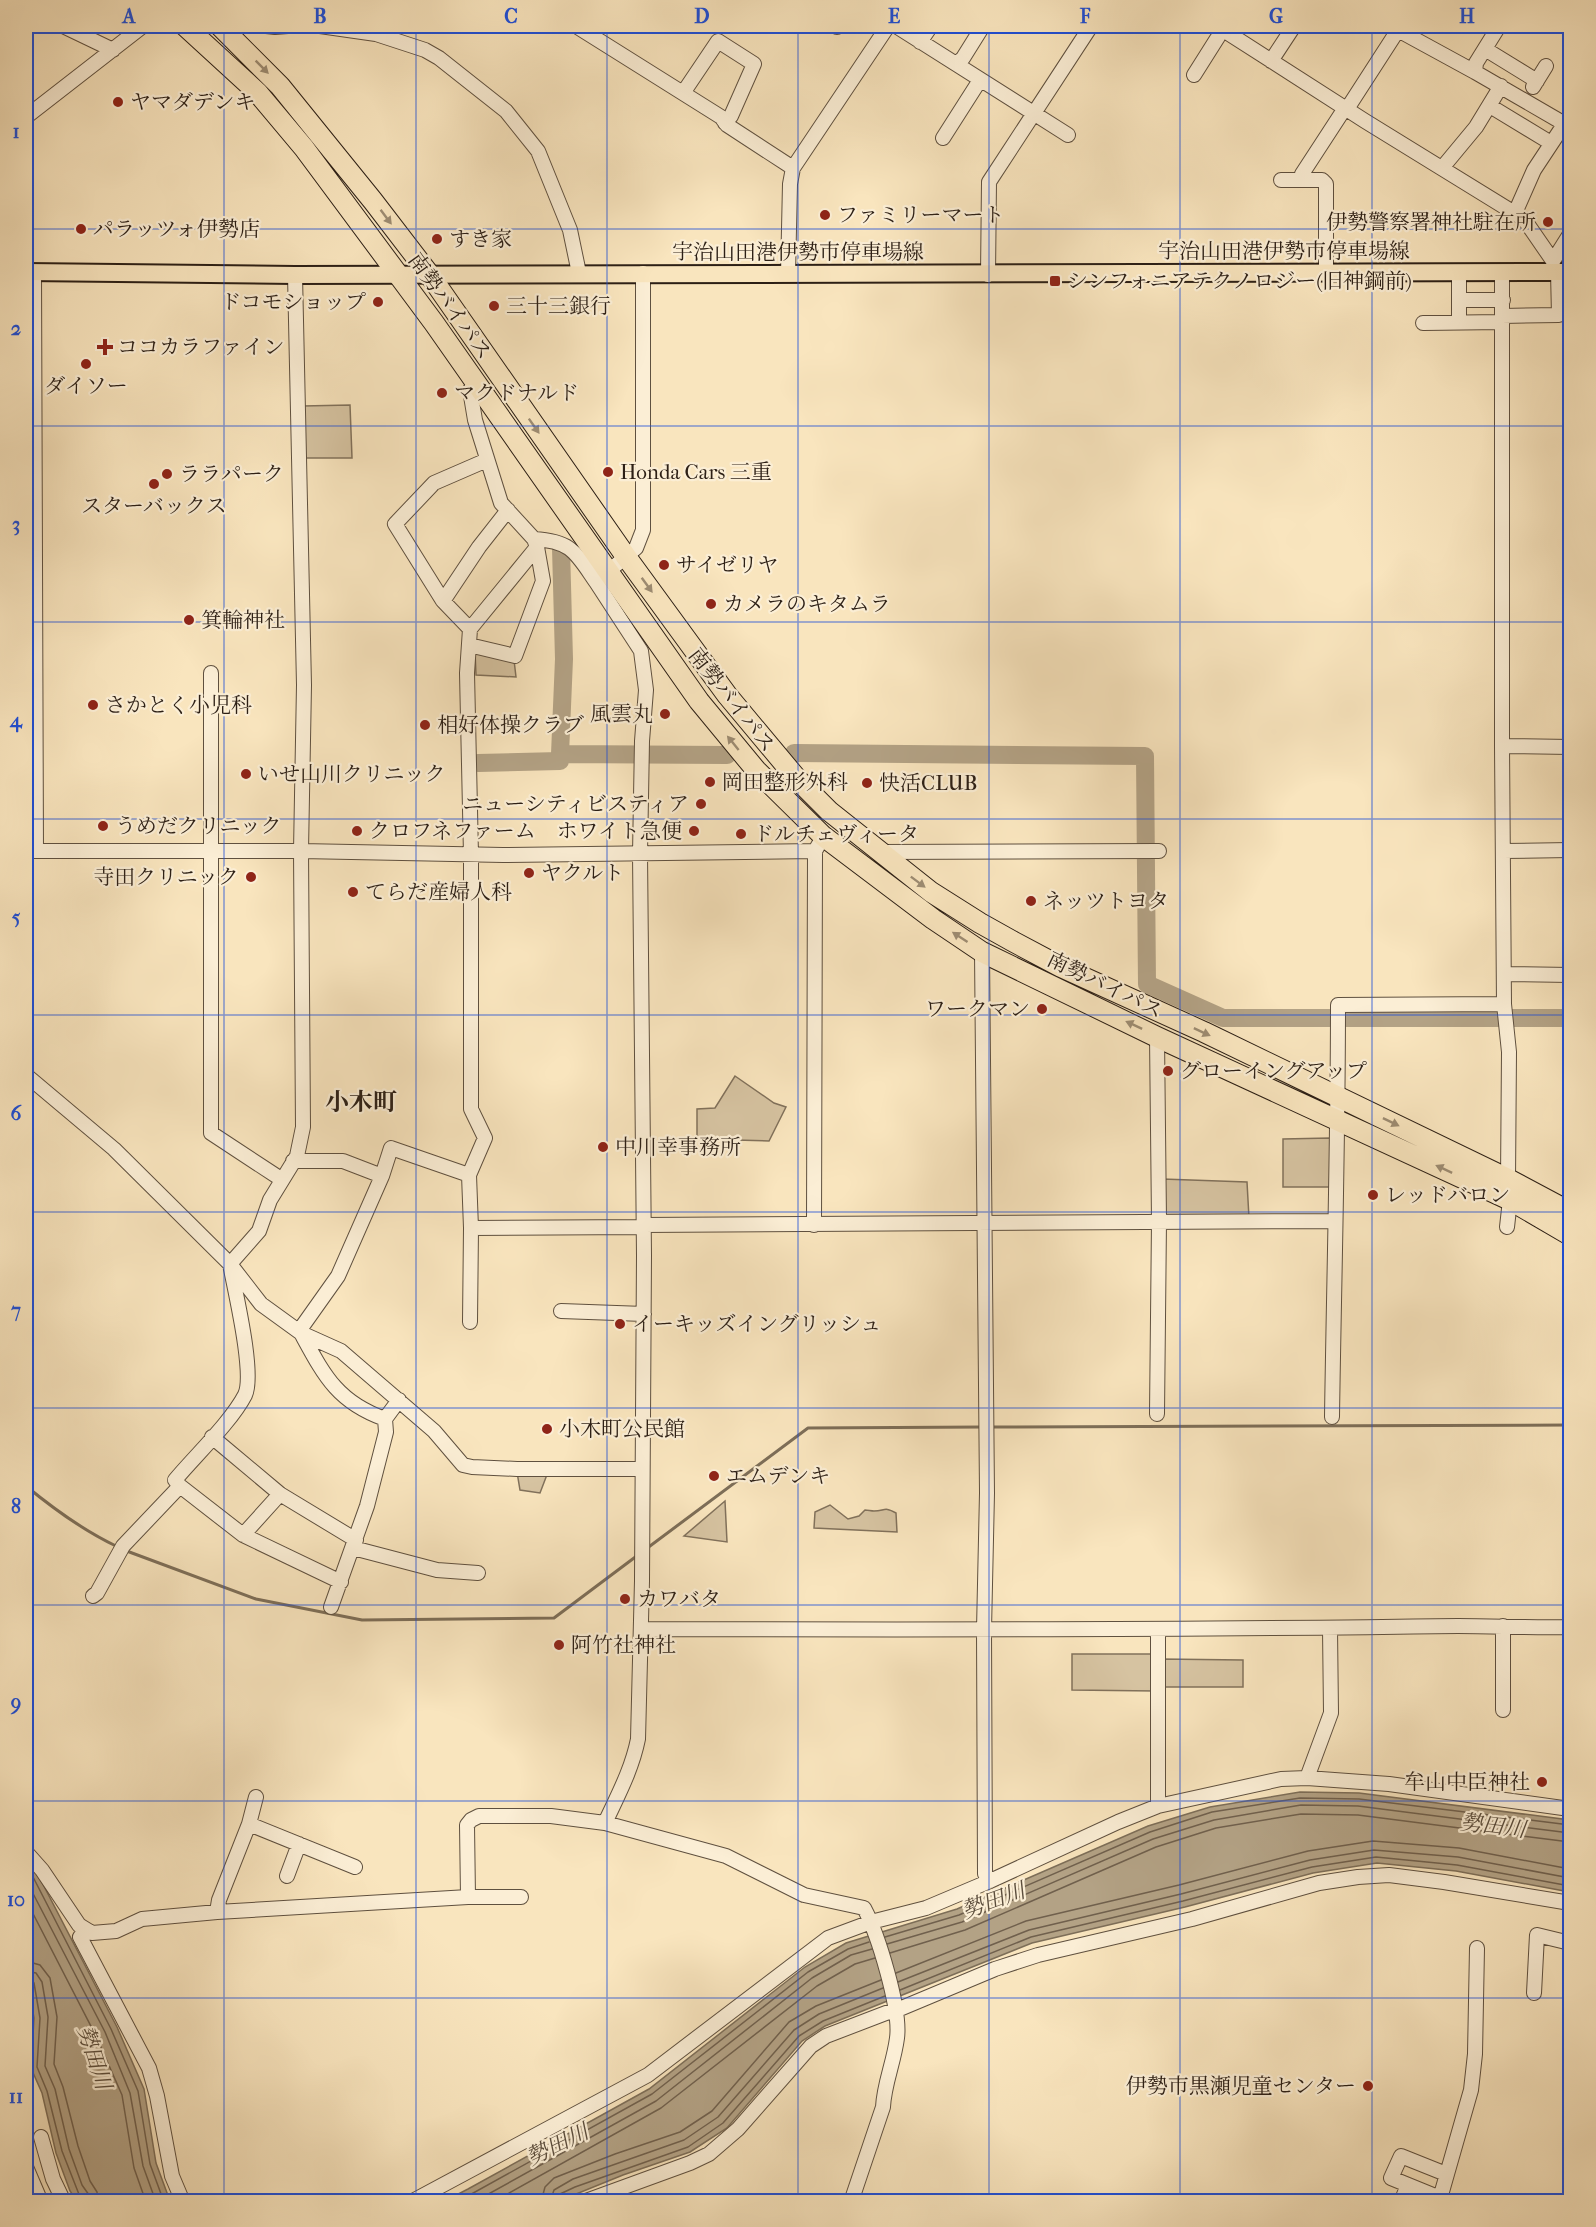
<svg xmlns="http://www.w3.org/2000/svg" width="1596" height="2227" font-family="'IM FELL French Canon','Noto Serif JP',serif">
  <rect width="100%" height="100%" fill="#f9e5be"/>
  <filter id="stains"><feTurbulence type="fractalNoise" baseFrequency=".00333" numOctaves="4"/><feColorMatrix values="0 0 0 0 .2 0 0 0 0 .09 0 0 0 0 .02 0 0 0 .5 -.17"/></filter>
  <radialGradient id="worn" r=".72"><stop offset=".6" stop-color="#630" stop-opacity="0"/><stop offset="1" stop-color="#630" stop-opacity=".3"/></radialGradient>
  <path fill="#d6c3a1" stroke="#81715b" stroke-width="1.5" d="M350 405 352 458H302L303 406Z
    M475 651 514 660 516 677 476 675Z
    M735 1076 774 1103 786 1107 769 1141 697 1139V1109L715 1108Z
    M1330 1138 1332 1187H1283V1139Z
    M1162 1179 1247 1182 1249 1218H1162Z
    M517 1472H548L540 1493 520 1490Z
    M725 1501 727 1542 684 1536Z
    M830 1505 848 1519 859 1516 865 1510C868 1510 871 1511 874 1511 885 1511 884 1506 896 1513L897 1532 814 1528 815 1512Z
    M1072 1654H1154L1155 1691 1072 1690Z
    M1160 1659 1243 1660V1687H1160Z"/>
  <path fill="#b3a285" stroke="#7d6e58" stroke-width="1.5" d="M1300 1792 1359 1793 1570 1820V1892L1456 1871 1377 1863 1313 1873 1185 1907 1032 1943 825 2026 802 2041 727 2128 690 2152 623 2175 559 2201 443 2202 468 2189 649 2089 805 1967 846 1943 957 1909 1148 1826 1210 1807Z
    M26 1861 35 1869 117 2027 144 2089 156 2163 170 2201H77L70 2191 56 2153 42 2093 31 2068 34 2018 26 1973Z"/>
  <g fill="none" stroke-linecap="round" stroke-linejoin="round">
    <path stroke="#70604d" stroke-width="1.5" d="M26 1869 31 1873 111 2029 138 2091 150 2164 164 2202
      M26 1880 105 2032 130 2093 143 2166 156 2202
      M26 1900 96 2036 122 2095 134 2168 146 2202
      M885 1937 959 1915 1150 1832 1212 1812 1300 1798 1359 1799 1570 1825
      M887 1944 962 1922 1153 1839 1214 1820 1301 1805 1358 1806 1570 1833
      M890 1953 965 1930 1156 1847 1216 1828 1301 1814 1358 1815 1570 1842
      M26 1961 40 1965 50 1978 57 2017 54 2064 63 2087 78 2146 90 2181 97 2192 98 2202
      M26 1971 36 1973 42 1982 48 2017 45 2066 55 2089 69 2149 82 2185 89 2195V2202
      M896 1973 1026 1921 1179 1885 1308 1851 1373 1841 1459 1848 1570 1869
      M26 1978 31 1979 34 1983 40 2018 37 2067 47 2091 62 2151 82 2202
      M898 1982 1029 1930 1181 1894 1310 1860 1374 1850 1458 1857 1570 1878
      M900 1990 1031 1937 1183 1901 1312 1867 1376 1857 1457 1865 1570 1886
      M457 2202 652 2094 808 1972 848 1949 869 1942
      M474 2202 656 2101 812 1978 851 1955 872 1949
      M493 2202 661 2108 817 1986 855 1964 875 1958
      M541 2202 545 2187 554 2178 615 2154 680 2132 712 2111 789 2022 816 2006 881 1980
      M550 2202 554 2190 573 2179 684 2140 718 2117 794 2030 819 2014 883 1988
      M558 2202 560 2194 575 2187 688 2147 723 2123 799 2036 823 2021 885 1996"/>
    <path stroke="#7d6e58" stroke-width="3" d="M989 1427 1570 1425
      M26 1486C55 1510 84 1531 118 1547
      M646 1549 808 1428 983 1427
      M124 1550 256 1599 362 1620 554 1618 638 1555"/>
    <path stroke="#b3a285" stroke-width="18" d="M794 753 1145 756 1147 984 1223 1018H1570
      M560 754 564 659 561 548
      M478 763 560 761V754L727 755"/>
    <defs>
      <path id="minor" d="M63 26 113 50
        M266 26 275 27 288 26
        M320 26 376 34 425 50 439 58 506 111 538 151 570 230 579 273
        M576 26 721 117 727 125 793 168
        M896 26 1068 135
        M1217 26 1365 121 1524 219 1553 261
        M1499 26 1476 63 1475 72 1570 127
        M837 27V26
        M920 42 931 26
        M1485 49 1537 81
        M1271 61 1294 26
        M956 64 963 58 983 26
        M1194 75 1218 37 1220 27
        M1533 87 1546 66
        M683 93 718 41 754 64 731 116 725 123
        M1490 106 1551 143
        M1347 109 1398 30 1475 72
        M26 117 143 26
        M943 138 980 80
        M1442 168 1476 127 1501 86
        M1302 179V174L1345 108
        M1281 180H1322L1326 184V273
        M1515 213 1534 170 1565 123
        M1553 267V261L1570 234
        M34 272 36 851
        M1502 272V746L1504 1004 1509 1052 1508 1179
        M788 274 790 184 793 168 888 26
        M295 275 304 685 301 851 303 1127 297 1156 270 1200 259 1231 230 1264C235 1291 255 1374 245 1395 231 1422 195 1456 175 1480L180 1486 243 1535 341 1582
        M988 275 989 182 1091 26
        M1459 280V323
        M1459 300H1503
        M1502 316 1559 315 1558 272
        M1423 323 1502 322
        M470 390 475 420 501 503 534 539 537 547 470 629 467 673 471 855V1109L485 1138 469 1175 471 1228 644 1227
        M534 539C572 541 576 553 596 582
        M443 601 395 524 434 483 487 460
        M470 629 443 601 479 547 508 510
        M469 645 515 656 543 581 537 547
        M211 673V1133L281 1179
        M1502 746 1570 747
        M26 851H301L503 855 815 851
        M1503 851 1570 850
        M879 852 1159 851
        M982 952 987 1493 984 1630 985 1874 990 1881
        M1504 974 1570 975
        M26 1075 114 1149 230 1264 261 1304 301 1333 341 1351 434 1431 463 1465 472 1467 517 1469H642
        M293 1161H343L382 1176 391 1148 469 1175
        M642 1225 1334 1221
        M814 1225 815 851 819 844
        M1507 1227 1510 1200
        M561 1311 644 1314
        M470 1322 471 1228
        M299 1331 338 1276 382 1176
        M301 1333C324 1375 337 1402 385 1419
        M1157 1414 1159 1221 1157 1037
        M1332 1417C1334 1280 1338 1142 1338 1005L1504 1004
        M212 1437 280 1494 356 1540
        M243 1535 280 1494
        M353 1548 437 1570 478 1573
        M93 1596 97 1593 123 1546 180 1486
        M331 1607 367 1506 386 1432 385 1419 399 1400
        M1503 1626V1710
        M641 1629C914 1630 1186 1630 1458 1626 1496 1626 1533 1628 1570 1627
        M1158 1629V1806
        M1307 1778 1331 1713 1330 1629
        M605 1823C618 1795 632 1769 638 1739L642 1581 644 1255 640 854 642 741 646 690 641 651 596 582 636 548 643 530V273
        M249 1824 355 1867
        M26 1852 42 1870 79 1925 92 1933 116 1931 142 1919 217 1912 468 1897H521
        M287 1876 299 1844
        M468 1897 467 1825 471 1820 479 1816H551L605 1823 726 1856 804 1895 864 1908C878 1934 901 2009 897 2038 894 2062 884 2084 883 2107L851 2202
        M217 1912 219 1900 249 1824 256 1797
        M85 1930 80 1937 149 2068 157 2096 172 2176 183 2202
        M1534 1993 1537 1935 1570 1943
        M41 2137 53 2179 64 2202
        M26 2167 41 2202
        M1440 2198 1391 2178 1401 2156 1446 2174
        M411 2202 648 2075 828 1938 871 1922 926 1908 990 1881 1118 1822 1158 1806 1281 1779 1307 1778 1389 1784 1570 1809
        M583 2202 690 2163 709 2154 738 2129 811 2046 826 2036 886 2013 897 2010 995 1969 1038 1955 1192 1919 1319 1883 1358 1877 1389 1875 1444 1882 1570 1903
        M1401 2202 1408 2185
        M1439 2202 1471 2090 1475 2054 1477 1948"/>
      <path id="major" d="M26 272 295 275 1570 272"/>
      <path id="highway" d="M185 26 257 92 304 148 434 323 699 701 756 770 823 836 933 919 982 952 1157 1037 1510 1200 1570 1235
        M220 26 280 86 373 201 429 274 627 558 727 695 798 780 829 811 931 892 980 923 1014 942 1061 967 1204 1032 1508 1179 1570 1212"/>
    </defs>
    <use href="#minor" stroke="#5f503f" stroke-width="16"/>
    <use href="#major" stroke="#2c1f15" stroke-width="20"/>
    <use href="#highway" stroke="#2c1f15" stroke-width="22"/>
    <use href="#minor" stroke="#fbeed5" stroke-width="14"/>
    <use href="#major" stroke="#f9e5be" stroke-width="16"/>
    <use href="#highway" stroke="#f9e5be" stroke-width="20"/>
  </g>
  <defs><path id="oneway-solid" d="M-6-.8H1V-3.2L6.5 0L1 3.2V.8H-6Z" transform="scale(1.5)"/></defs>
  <g fill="#9d8c72">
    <use href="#oneway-solid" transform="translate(262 67) rotate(45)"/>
    <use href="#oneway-solid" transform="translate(386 217) rotate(53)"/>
    <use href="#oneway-solid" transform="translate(534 426) rotate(55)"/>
    <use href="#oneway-solid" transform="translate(647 585) rotate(54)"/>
    <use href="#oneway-solid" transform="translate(733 743) rotate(-129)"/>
    <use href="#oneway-solid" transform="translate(918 882) rotate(37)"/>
    <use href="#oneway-solid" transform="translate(960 937) rotate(-147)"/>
    <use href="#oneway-solid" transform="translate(1134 1025) rotate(-155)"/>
    <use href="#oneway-solid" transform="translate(1202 1032) rotate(25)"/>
    <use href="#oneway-solid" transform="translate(1391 1122) rotate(26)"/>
    <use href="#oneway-solid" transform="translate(1444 1169) rotate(-155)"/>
  </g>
  <path fill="none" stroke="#1d4ed8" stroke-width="1.5" stroke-opacity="0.55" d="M224 26V2202M416 26V2202M607 26V2202M798 26V2202M989 26V2202M1180 26V2202M1372 26V2202M26 229H1570M26 426H1570M26 622H1570M26 819H1570M26 1015H1570M26 1212H1570M26 1408H1570M26 1605H1570M26 1801H1570M26 1998H1570"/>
  <g fill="#8f2418" stroke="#fbeed5" stroke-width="2">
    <circle cx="118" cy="102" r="6"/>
    <circle cx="825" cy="215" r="6"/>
    <circle cx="1548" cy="222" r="6"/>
    <circle cx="81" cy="229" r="6"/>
    <circle cx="437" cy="239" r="6"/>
    <rect x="1049" y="275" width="12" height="12" rx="3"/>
    <circle cx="378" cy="302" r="6"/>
    <circle cx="494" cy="306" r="6"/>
    <path d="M102 338h6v6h6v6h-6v6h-6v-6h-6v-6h6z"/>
    <circle cx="86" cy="364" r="6"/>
    <circle cx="442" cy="393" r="6"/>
    <circle cx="608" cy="472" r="6"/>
    <circle cx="167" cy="474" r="6"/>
    <circle cx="154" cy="484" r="6"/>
    <circle cx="664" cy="565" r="6"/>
    <circle cx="711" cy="604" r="6"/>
    <circle cx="189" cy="620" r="6"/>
    <circle cx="93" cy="705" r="6"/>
    <circle cx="665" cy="714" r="6"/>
    <circle cx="425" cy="725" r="6"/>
    <circle cx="246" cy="774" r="6"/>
    <circle cx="710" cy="782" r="6"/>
    <circle cx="867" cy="783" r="6"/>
    <circle cx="701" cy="804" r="6"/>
    <circle cx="103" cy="826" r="6"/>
    <circle cx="357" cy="831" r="6"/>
    <circle cx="694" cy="831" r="6"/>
    <circle cx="741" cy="834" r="6"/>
    <circle cx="529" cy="873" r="6"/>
    <circle cx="251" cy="877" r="6"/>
    <circle cx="353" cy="892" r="6"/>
    <circle cx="1031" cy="901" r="6"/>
    <circle cx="1042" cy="1009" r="6"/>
    <circle cx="1168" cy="1071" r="6"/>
    <circle cx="603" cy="1147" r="6"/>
    <circle cx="1373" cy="1195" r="6"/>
    <circle cx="620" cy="1324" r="6"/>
    <circle cx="547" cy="1429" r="6"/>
    <circle cx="714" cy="1476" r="6"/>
    <circle cx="625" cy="1599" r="6"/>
    <circle cx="559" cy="1645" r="6"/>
    <circle cx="1542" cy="1782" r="6"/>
    <circle cx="1368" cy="2086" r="6"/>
  </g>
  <g text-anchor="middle" stroke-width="4.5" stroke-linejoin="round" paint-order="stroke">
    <g font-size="21" fill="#2c1f15" stroke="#fbeed5" text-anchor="start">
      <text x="130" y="109">ヤマダデンキ</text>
      <text x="837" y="222">ファミリーマート</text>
      <text x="1536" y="229" text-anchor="end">伊勢警察署神社駐在所</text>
      <text x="93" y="236">パラッツォ伊勢店</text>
      <text x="449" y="246">すき家</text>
      <text x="1067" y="288">シンフォニアテクノロジー(旧神鋼前)</text>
      <text x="366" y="309" text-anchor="end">ドコモショップ</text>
      <text x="506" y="313">三十三銀行</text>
      <text x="117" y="354">ココカラファイン</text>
      <text x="86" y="393" text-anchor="middle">ダイソー</text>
      <text x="454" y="400">マクドナルド</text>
      <text x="620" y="479">Honda Cars 三重</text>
      <text x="179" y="481">ララパーク</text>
      <text x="154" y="513" text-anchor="middle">スターバックス</text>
      <text x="676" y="572">サイゼリヤ</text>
      <text x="723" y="611">カメラのキタムラ</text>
      <text x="201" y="627">箕輪神社</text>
      <text x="105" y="712">さかとく小児科</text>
      <text x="653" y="721" text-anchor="end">風雲丸</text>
      <text x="437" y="732">相好体操クラブ</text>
      <text x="258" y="781">いせ山川クリニック</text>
      <text x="722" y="789">岡田整形外科</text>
      <text x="879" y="790">快活CLUB</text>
      <text x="689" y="811" text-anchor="end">ニューシティビスティア</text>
      <text x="115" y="833">うめだクリニック</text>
      <text x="369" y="838">クロフネファーム</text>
      <text x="682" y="838" text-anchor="end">ホワイト急便</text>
      <text x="753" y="841">ドルチェヴィータ</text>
      <text x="541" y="880">ヤクルト</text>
      <text x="239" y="884" text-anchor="end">寺田クリニック</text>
      <text x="365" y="899">てらだ産婦人科</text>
      <text x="1043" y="908">ネッツトヨタ</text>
      <text x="1030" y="1016" text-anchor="end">ワークマン</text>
      <text x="1180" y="1078">グローイングアップ</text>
      <text x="615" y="1154">中川幸事務所</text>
      <text x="1385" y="1202">レッドバロン</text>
      <text x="632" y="1331">イーキッズイングリッシュ</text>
      <text x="559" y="1436">小木町公民館</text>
      <text x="726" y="1483">エムデンキ</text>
      <text x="637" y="1606">カワバタ</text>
      <text x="571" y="1652">阿竹社神社</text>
      <text x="1530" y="1789" text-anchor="end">牟山中臣神社</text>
      <text x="1356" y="2093" text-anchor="end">伊勢市黒瀬児童センター</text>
    </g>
    <g font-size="21" fill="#2c1f15" stroke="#fbeed5">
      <text x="1284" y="258">宇治山田港伊勢市停車場線</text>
      <text x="798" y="259">宇治山田港伊勢市停車場線</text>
      <text transform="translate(450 306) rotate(54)" y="7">南勢バイパス</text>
      <text transform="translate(732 700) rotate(52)" y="7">南勢バイパス</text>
      <text transform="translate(1105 985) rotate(26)" y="7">南勢バイパス</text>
    </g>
    <g font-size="22" font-style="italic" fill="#5b4d3c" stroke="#fbeed5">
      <text transform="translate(1493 1825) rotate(7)" y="8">勢田川</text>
      <text transform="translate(993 1900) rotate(-20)" y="8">勢田川</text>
      <text transform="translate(95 2057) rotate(72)" y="8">勢田川</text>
      <text transform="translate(557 2144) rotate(-26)" y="8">勢田川</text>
    </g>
    <g font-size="24" font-weight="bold" fill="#2c1f15" stroke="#fbeed5">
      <text x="361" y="1110">小木町</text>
    </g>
  </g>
  <rect width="1596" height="2227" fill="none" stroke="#f9e5be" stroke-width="66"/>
  <rect x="33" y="33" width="1530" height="2161" fill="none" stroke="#1d4ed8" stroke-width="2"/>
  <g font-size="20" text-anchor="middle" font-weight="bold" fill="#1d4ed8">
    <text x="129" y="23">A</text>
    <text x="320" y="23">B</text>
    <text x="511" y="23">C</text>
    <text x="702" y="23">D</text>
    <text x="894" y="23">E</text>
    <text x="1085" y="23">F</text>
    <text x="1276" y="23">G</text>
    <text x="1467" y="23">H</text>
    <text x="16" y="138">1</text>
    <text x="16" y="335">2</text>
    <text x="16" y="531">3</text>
    <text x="16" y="727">4</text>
    <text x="16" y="924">5</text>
    <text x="16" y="1120">6</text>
    <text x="16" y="1317">7</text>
    <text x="16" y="1513">8</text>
    <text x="16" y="1710">9</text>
    <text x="16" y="1906">10</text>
    <text x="16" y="2103">11</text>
  </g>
  <rect width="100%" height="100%" filter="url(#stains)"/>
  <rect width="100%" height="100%" fill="url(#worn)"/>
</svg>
